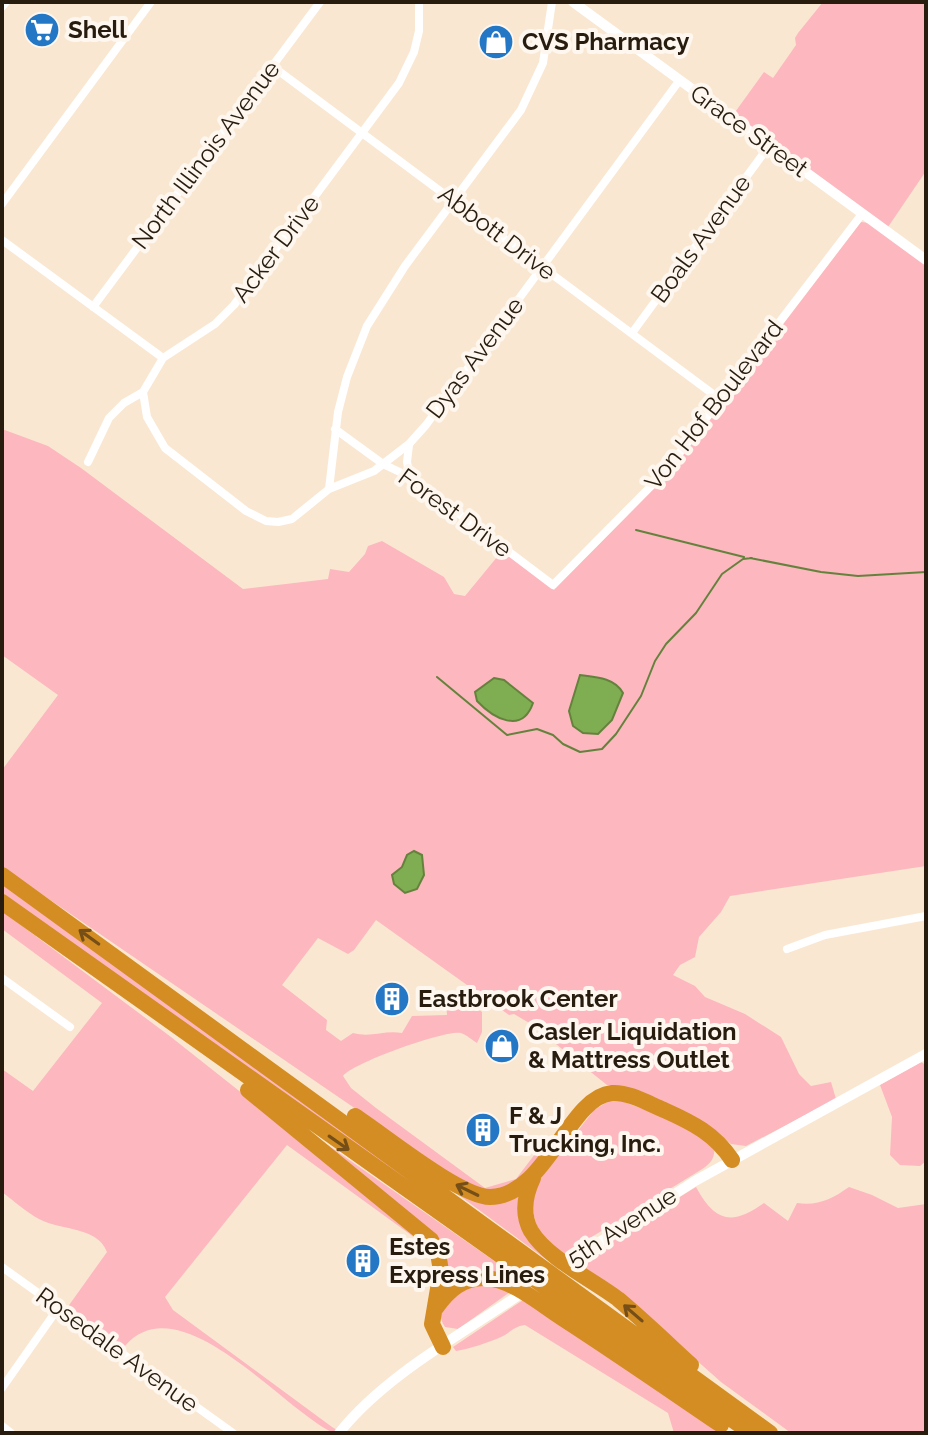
<svg xmlns="http://www.w3.org/2000/svg" width="928" height="1435" font-family="Raleway,sans-serif">
  <rect width="100%" height="100%" fill="#fae7d1"/>
  <path fill="#fdb7bf" d="M823 2H926V171L888 227 733 115 764 72 773 78 796 45 795 38 798 33Z
    M861 222 869 223 926 265V866L730 896 721 912 699 937 695 957 680 965 673 975 695 986 705 997 745 1014 781 1037 799 1074 811 1086 831 1082 836 1099 746 1146 731 1144 713 1129 619 1087 607 1085 531 1024 514 1014 509 1015 376 920 354 950 348 954 318 938 282 985 327 1020 326 1030 341 1041 353 1033C371 1038 384 1030 402 1033L412 1016 447 1015 446 1003 457 1009 471 1004 482 1012V1032L477 1043C472 1040 467 1035 461 1033 444 1030 353 1063 343 1076L351 1088 376 1108 485 1188 516 1179 538 1150 542 1155 520 1181 493 1192 467 1185 2 867V770L58 695 2 655V429L48 446 81 468 243 589 328 579 330 569 349 572 365 554 368 546 382 541 444 577 454 594 465 596 502 551 554 590 672 470Z
    M2 884 530 1266 372 1159 2 893Z
    M2 911 171 1037 420 1234 430 1253 422 1243 287 1145 165 1297 173 1310 332 1427 337 1430 334 1433C284 1411 180 1282 125 1346H119L67 1308 107 1252C97 1226 61 1231 39 1219 26 1212 14 1201 2 1192V1069L33 1091 102 1003 2 929Z
    M921 1062 926 1065V1161L920 1166 900 1165 890 1155 892 1117 880 1085Z
    M619 1100 670 1119 714 1146C716 1159 709 1165 699 1171L564 1254C535 1232 534 1225 531 1191L594 1110 609 1101Z
    M312 1134 523 1281 518 1285 505 1278 442 1293 444 1262Z
    M422 1168 458 1191 519 1193 551 1263Z
    M696 1187C715 1222 732 1226 764 1203L788 1221 797 1203C818 1206 832 1199 849 1187L872 1195 898 1208 926 1204V1433H791L721 1382 639 1309 578 1264 618 1235Z
    M487 1283 510 1292 458 1329 445 1327C427 1300 469 1288 487 1283Z
    M523 1300 723 1433H674L668 1413 525 1325C514 1326 510 1333 501 1337 490 1342 469 1349 456 1351L453 1347Z"/>
  <path fill="#7fad51" stroke="#65823d" stroke-width="2" d="M580 675C596 677 615 678 623 693L612 720 598 734 583 733 573 726 569 711Z
    M494 678 504 680 533 703C522 735 493 718 477 701L475 692Z
    M414 851 422 855 424 875 417 889 405 893 394 884 392 875 402 867 407 855Z"/>
  <g fill="none" stroke-linecap="round" stroke-linejoin="round">
    <path stroke="#65823d" stroke-width="2" d="M636 530 744 557
      M750 558 821 572 858 576 926 572
      M437 677 507 735 537 729 553 735 563 744 580 752 602 749 616 734 641 696 655 661 666 644 696 613 722 574 743 559 752 558"/>
    <path stroke="#fff" stroke-width="8" d="M2 7 6 2
      M272 66 721 400
      M2 204 151 2
      M2 240 163 358
      M93 307 320 2
      M632 333 769 146
      M143 392 147 417 165 448 246 511 266 521 278 522 292 519 329 489 374 471 383 464 410 477 553 585 664 473 862 214
      M335 429 383 464 409 444 426 425 679 81
      M409 445 407 462 410 477
      M88 462 109 418 124 403 143 392 163 358 215 324 234 305 399 83 414 52 419 31V2
      M329 489 338 412 347 377 367 326 405 266 521 110 543 63 552 2
      M787 949 825 935 926 916
      M2 978 70 1027
      M2 1267 233 1433
      M2 1388 59 1307
      M2 1426 11 1433"/>
    <path stroke="#fff" stroke-width="10" d="M573 2 926 260
      M562 1266 695 1181 926 1054
      M339 1433C386 1374 464 1333 525 1291"/>
    <path stroke="#d48d22" stroke-width="16" d="M2 875 770 1433
      M2 902 751 1433
      M248 1090 431 1240 438 1253 441 1271 432 1324 443 1347
      M355 1116C384 1135 460 1197 490 1197 547 1196 568 1097 612 1093 630 1092 649 1104 664 1110 693 1123 715 1134 732 1160
      M533 1178C525 1195 521 1213 531 1231 547 1258 593 1280 618 1299 643 1320 667 1343 691 1365
      M436 1308C448 1291 463 1277 486 1278 513 1280 540 1304 562 1318 616 1353 668 1389 721 1425"/>
  </g>
  <defs><path id="oneway-shaft" d="M-6 0H5M1.5-3L5.5 0L1.5 3" fill="none" stroke-width="1.6" stroke-linecap="round" stroke-linejoin="round" transform="scale(2)"/></defs>
  <g stroke="#754f17">
    <use href="#oneway-shaft" transform="translate(89 937) rotate(-144)"/>
    <use href="#oneway-shaft" transform="translate(339 1143) rotate(35)"/>
    <use href="#oneway-shaft" transform="translate(467 1190) rotate(-154)"/>
    <use href="#oneway-shaft" transform="translate(633 1313) rotate(-139)"/>
  </g>
  <defs>
    <symbol id="supermarket-disc" viewBox="-11 -11 22 22"><circle r="9.5" fill="#2477c5" stroke="#fdf7ef"/><path d="M-6-5.5h2.5l.6 2H6L4.5 2H-2.5L-4.4-4H-6ZM-1.5 3.2a1.3 1.3 0 1 0 .1 0ZM3 3.2a1.3 1.3 0 1 0 .1 0Z" fill="#fff"/></symbol>
    <symbol id="shop-disc" viewBox="-11 -11 22 22"><circle r="9.5" fill="#2477c5" stroke="#fdf7ef"/><path d="M-5-2.5h2.3a2.7 3.5 0 0 1 5.4 0H5L5.5 6h-11ZM-1.5-2.5h3a1.5 2.3 0 0 0-3 0Z" fill="#fff"/></symbol>
    <symbol id="building-disc" viewBox="-11 -11 22 22"><circle r="9.5" fill="#2477c5" stroke="#fdf7ef"/><path d="M-4-6H4V6H1V3H-1V6H-4ZM-2.5-4.3h1.7v1.8h-1.7ZM.8-4.3h1.7v1.8H.8ZM-2.5-1h1.7V.8h-1.7ZM.8-1h1.7V.8H.8Z" fill="#fff"/></symbol>
  </defs>
  <g fill-rule="evenodd">
    <use href="#supermarket-disc" x="22" y="10" width="40" height="40"/>
    <use href="#shop-disc" x="476" y="22" width="40" height="40"/>
    <use href="#building-disc" x="372" y="979" width="40" height="40"/>
    <use href="#shop-disc" x="482" y="1026" width="40" height="40"/>
    <use href="#building-disc" x="463" y="1110" width="40" height="40"/>
    <use href="#building-disc" x="343" y="1241" width="40" height="40"/>
  </g>
  <g text-anchor="middle" stroke-width="8" stroke-linejoin="round" paint-order="stroke">
    <g font-size="24" font-weight="bold" fill="#271c0e" stroke="#fdf7ef" text-anchor="start">
      <text x="68" y="38">Shell</text>
      <text x="522" y="50">CVS Pharmacy</text>
      <text x="418" y="1007">Eastbrook Center</text>
      <text x="528" y="1040">Casler Liquidation<tspan x="528" dy="28">&amp; Mattress Outlet</tspan></text>
      <text x="509" y="1124">F &amp; J<tspan x="509" dy="28">Trucking, Inc.</tspan></text>
      <text x="389" y="1255">Estes<tspan x="389" dy="28">Express Lines</tspan></text>
    </g>
    <g font-size="24" fill="#271c0e" stroke="#fdf7ef">
      <text transform="translate(749 131) rotate(36)" y="8">Grace Street</text>
      <text transform="translate(206 155) rotate(-53)" y="8">North Illinois Avenue</text>
      <text transform="translate(497 233) rotate(37)" y="8">Abbott Drive</text>
      <text transform="translate(701 239) rotate(-54)" y="8">Boals Avenue</text>
      <text transform="translate(276 249) rotate(-53)" y="8">Acker Drive</text>
      <text transform="translate(475 358) rotate(-53)" y="8">Dyas Avenue</text>
      <text transform="translate(714 405) rotate(-52)" y="8">Von Hof Boulevard</text>
      <text transform="translate(455 513) rotate(36)" y="8">Forest Drive</text>
      <text transform="translate(622 1227) rotate(-33)" y="8">5th Avenue</text>
      <text transform="translate(117 1350) rotate(36)" y="8">Rosedale Avenue</text>
    </g>
  </g>
  <rect width="928" height="1435" fill="none" stroke="#271c0e" stroke-width="8"/>
</svg>
